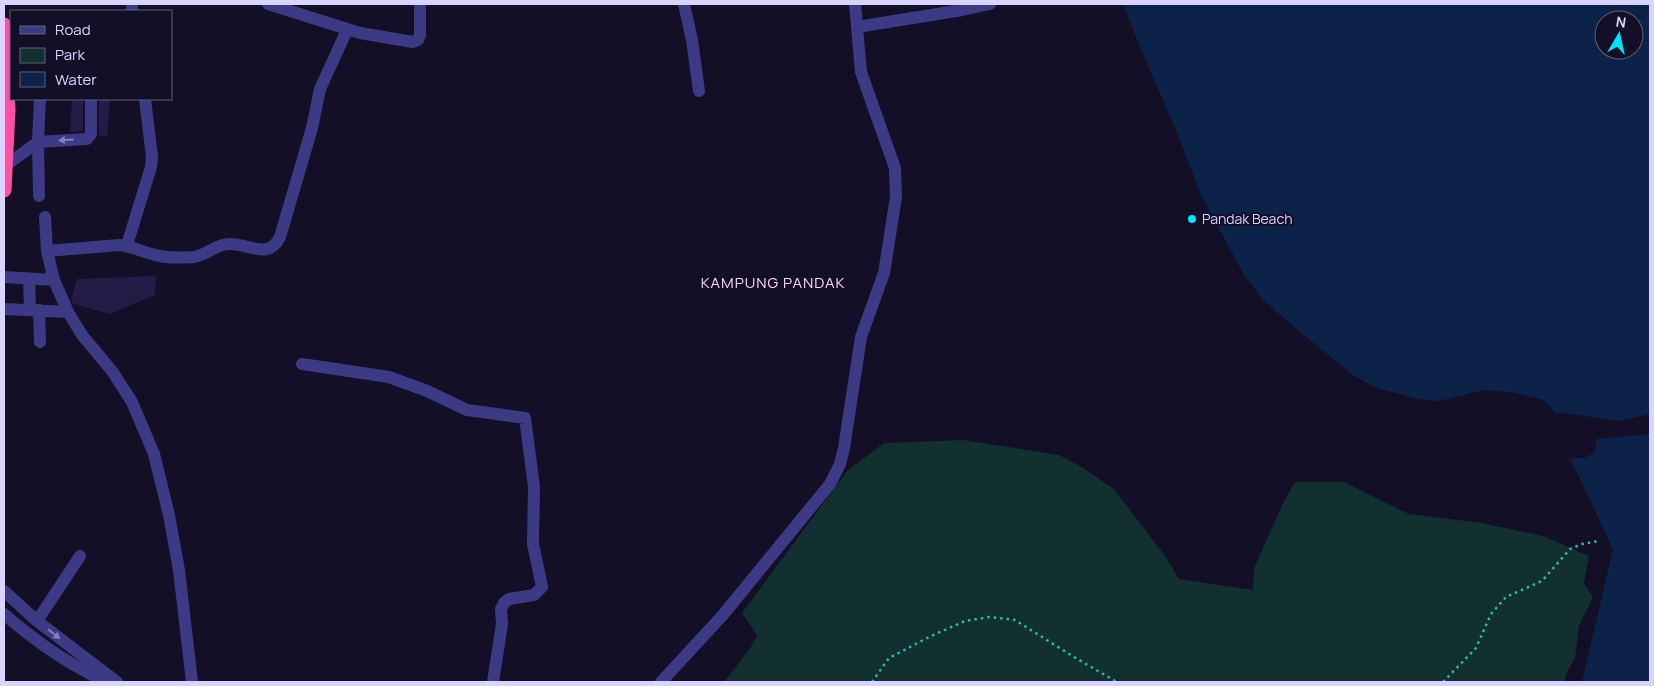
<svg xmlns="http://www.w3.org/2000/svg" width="1654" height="686" font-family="Manrope,sans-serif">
  <rect width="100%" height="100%" fill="#130f26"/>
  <path fill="#12302f" d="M963 440 1059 455 1080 466 1114 489 1165 556 1179 579 1253 590 1254 568 1284 501 1295 482H1344L1409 514 1482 523 1543 536 1589 556 1584 583 1593 597 1579 626 1575 658 1566 674 1565 682H724L751 647 757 635 742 613 848 470 884 443Z"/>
  <path fill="#0c2248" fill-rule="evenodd" d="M1123 4H1650V682H1582L1613 549 1570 458 1554 411 1546 402 1541 399 1510 392 1484 390 1439 401 1417 399 1374 387 1353 375 1300 332 1263 300 1244 275 1201 195 1174 125 1141 50ZM1604 20H1634V50H1604Z"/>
  <path fill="#130f26" d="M1554 412 1621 421 1650 414V434L1597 439 1594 453 1584 458H1570Z"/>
  <path fill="#241b47" d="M72 99H83V131L70 132Z
    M99 99H110L107 137 99 136Z
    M156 276 155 295 110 314 73 304 71 299 77 279Z"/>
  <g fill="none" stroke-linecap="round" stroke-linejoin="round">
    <path stroke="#2fb8b0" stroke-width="2.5" stroke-dasharray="2.5 4" stroke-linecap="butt" d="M872 682 889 658 929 637 965 621 989 617 1015 620 1074 657 1117 682
      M1443 682 1476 648 1491 614 1506 597 1542 581 1570 549 1582 544 1598 541"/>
    <path stroke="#3d3a85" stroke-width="12" d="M132 4V11
      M268 4 360 33 413 42 418 40 420 35V4
      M684 4 692 40 699 91
      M857 27 962 10 990 4
      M5 166 38 142 40 99
      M39 196 38 142 87 139 91 134V99
      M45 217 47 251 54 280 68 312 82 335 112 371 132 402 154 454 169 515 179 570 192 682
      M127 245 151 167 152 157 145 99
      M47 251 119 245C131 246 140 251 152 254 164 258 181 258 194 257 207 255 216 244 229 244 249 243 268 261 280 237L312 128 320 89 347 30
      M4 277 54 280
      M29 279 30 310
      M4 309 68 312
      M39 310 40 342
      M302 364 389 377 427 391 467 410 525 418 534 487 533 544 542 587 534 595 509 599 504 603 501 609 502 624 493 682
      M4 591 37 621 117 682
      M4 614C35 641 69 665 107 682
      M37 621 80 556
      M661 682 722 616 830 484 840 464 844 448 861 337 884 273 896 197 895 168 861 72 855 4"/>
    <path stroke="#ff4fa3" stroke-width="15" d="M4 25 8 110 4 190"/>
  </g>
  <defs><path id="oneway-solid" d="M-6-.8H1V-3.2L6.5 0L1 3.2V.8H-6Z" transform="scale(1.25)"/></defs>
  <g fill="#837fbc">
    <use href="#oneway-solid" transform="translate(66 140) rotate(177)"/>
    <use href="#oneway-solid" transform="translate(54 634) rotate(38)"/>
  </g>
  <circle fill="#00e5ff" stroke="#130f26" stroke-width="2" cx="1192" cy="219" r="5"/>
  <g text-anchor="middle" stroke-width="4" stroke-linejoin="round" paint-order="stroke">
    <g font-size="14" fill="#d9d4ff" stroke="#130f26" text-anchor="start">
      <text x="1202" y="224">Pandak Beach</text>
    </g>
    <g font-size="15" letter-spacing="1" fill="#ffd6f0" stroke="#130f26">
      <text x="773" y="288">KAMPUNG PANDAK</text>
    </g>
  </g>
  <rect width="1654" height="686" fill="none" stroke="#d9d4ff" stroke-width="10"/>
  <rect x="10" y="10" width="162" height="90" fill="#130f26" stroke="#625e7d"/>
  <rect x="20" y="26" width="25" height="8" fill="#3d3a85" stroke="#625e7d"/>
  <text x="55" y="35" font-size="15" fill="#d9d4ff">Road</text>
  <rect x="20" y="48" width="25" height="15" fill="#12302f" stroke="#625e7d"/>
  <text x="55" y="60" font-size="15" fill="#d9d4ff">Park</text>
  <rect x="20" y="72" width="25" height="15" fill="#0c2248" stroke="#625e7d"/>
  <text x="55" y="85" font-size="15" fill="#d9d4ff">Water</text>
  <g transform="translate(1619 35) rotate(9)"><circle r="24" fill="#130f26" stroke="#625e7d"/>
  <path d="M0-4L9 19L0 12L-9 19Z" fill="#00e5ff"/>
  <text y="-8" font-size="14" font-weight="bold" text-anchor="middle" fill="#d9d4ff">N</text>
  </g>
</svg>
